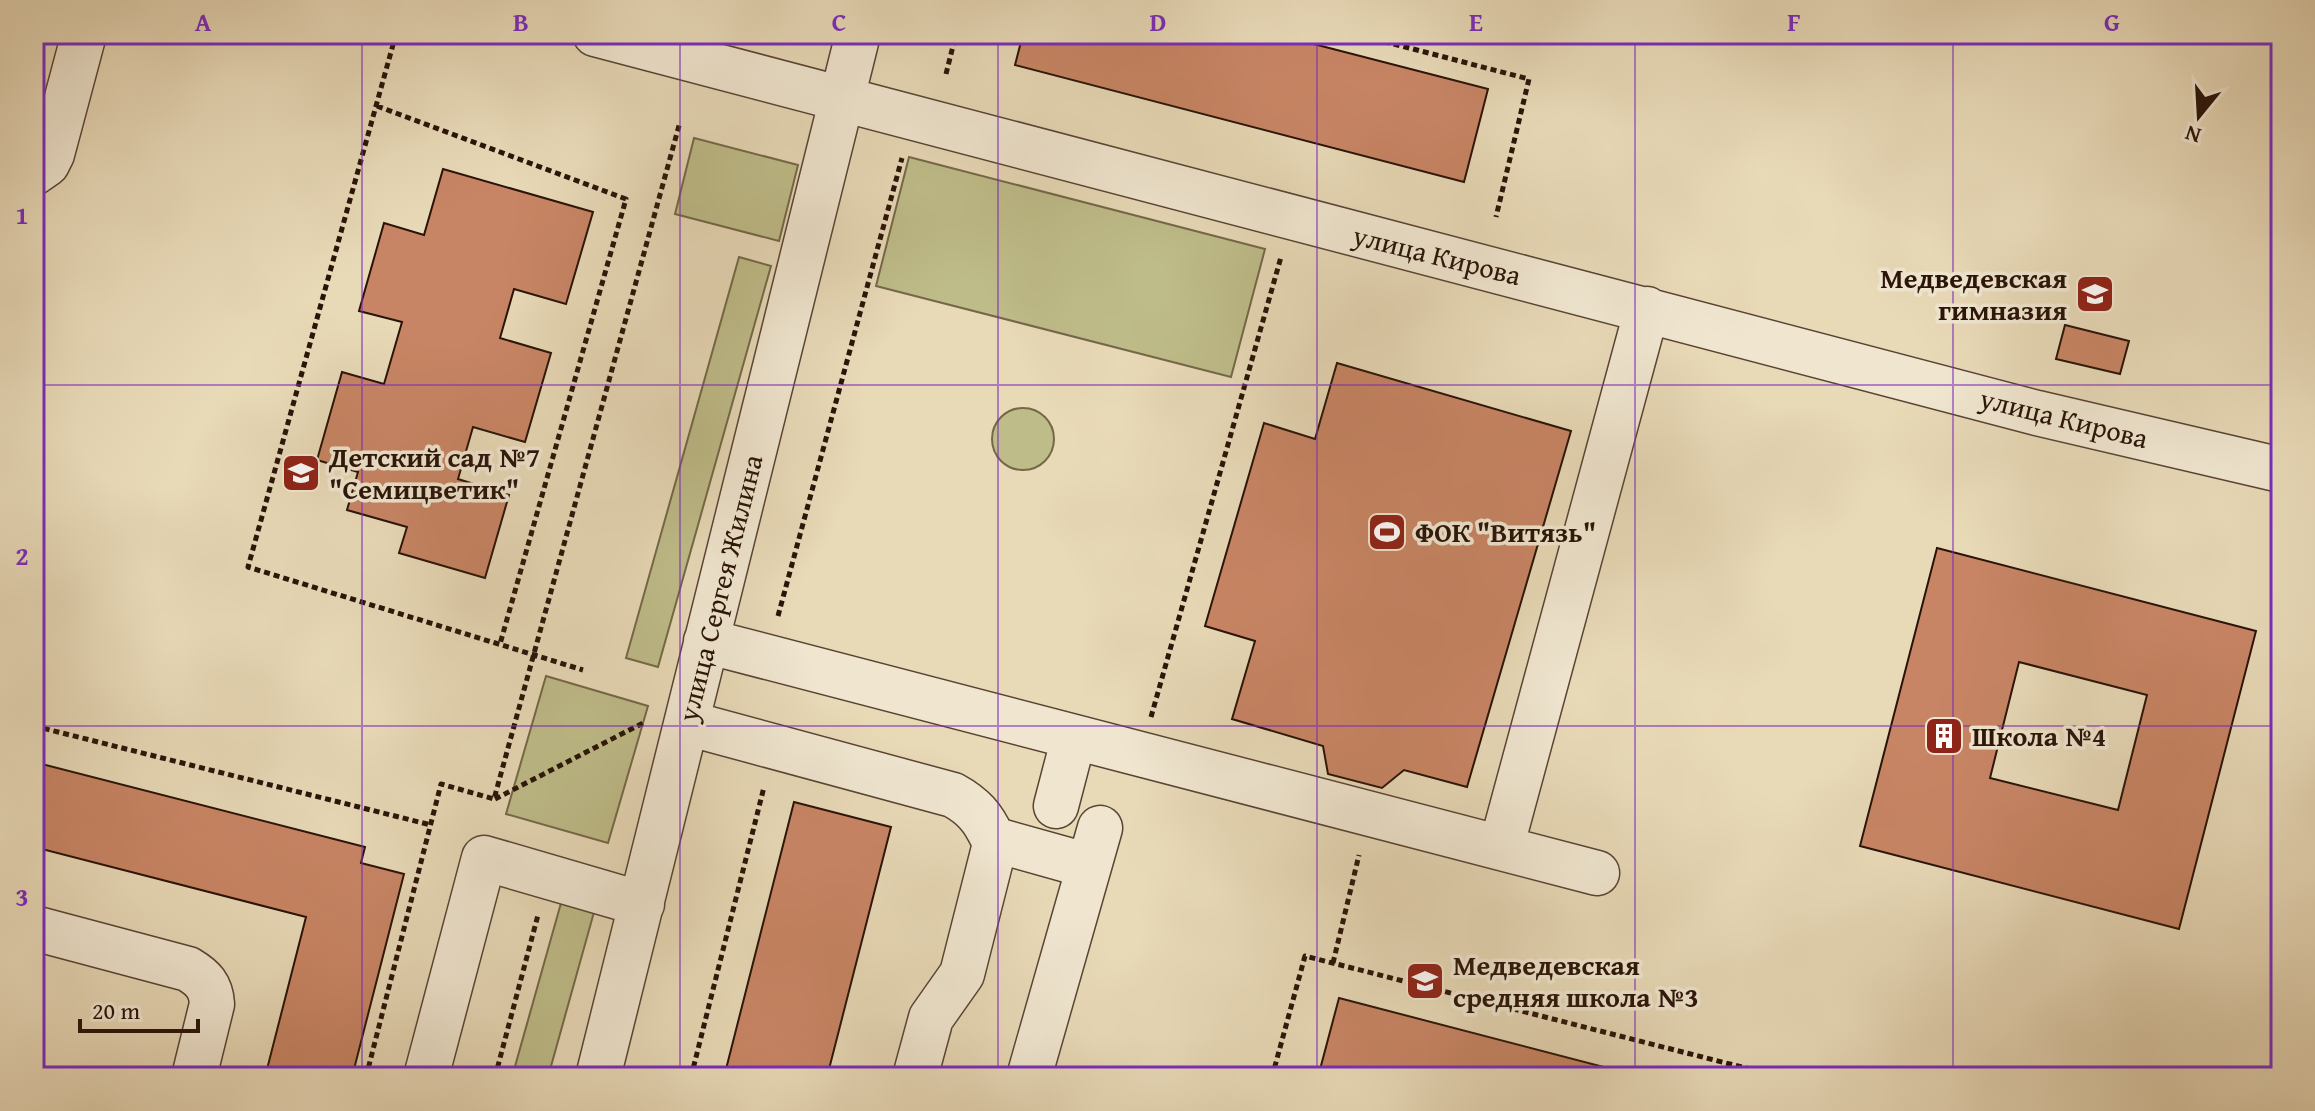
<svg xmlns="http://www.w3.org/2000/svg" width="2315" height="1111" font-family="'Gentium Book Plus',serif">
  <rect width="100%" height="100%" fill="#e8d9b7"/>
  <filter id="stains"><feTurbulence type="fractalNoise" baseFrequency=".0025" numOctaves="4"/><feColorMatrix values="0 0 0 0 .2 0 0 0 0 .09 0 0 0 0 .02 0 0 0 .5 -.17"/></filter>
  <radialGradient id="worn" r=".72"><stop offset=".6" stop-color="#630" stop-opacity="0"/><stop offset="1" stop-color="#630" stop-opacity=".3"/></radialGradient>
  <path fill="#bebc89" stroke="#746848" stroke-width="2" d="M694 138 798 165 779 241 675 214Z
    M909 157 1265 249 1231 377 876 286Z
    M739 257 771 266 658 667 626 658Z
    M992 439a31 31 0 1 1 62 0a31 31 0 1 1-62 0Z
    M546 676 648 706 608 843 506 814Z
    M563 896 596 905 548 1077H512Z"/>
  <path fill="#c88565" stroke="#291308" stroke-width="2" fill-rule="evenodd" d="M1023 34H1275L1488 89 1464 182 1015 65Z
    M443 169 593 212 566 304 514 289 500 338 551 353 525 442 473 427 458 479 509 495 485 578 399 553 407 527 347 510 358 472 317 460 342 372 384 384 402 322 359 311 384 223 424 235Z
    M2065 325 2129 341 2120 374 2056 359Z
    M1337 363 1571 431 1467 787 1404 770 1382 788 1328 774 1323 746 1232 719 1255 641 1205 626 1264 423 1315 439Z
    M1937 548 2256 631 2179 929 1860 846ZM2019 662 2147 695 2118 810 1990 778Z
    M34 762 365 847 361 863 404 874 352 1077H265L306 917 34 847Z
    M794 802 891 827 827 1077H724Z
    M1339 998 1642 1077H1318Z
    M1980 1069 2007 1077H1977Z"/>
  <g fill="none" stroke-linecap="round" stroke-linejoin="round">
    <defs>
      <path id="minor" d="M595 34 2037 413 2281 470
        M34 173 47 164 52 154 84 34
        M706 641 1597 873
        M687 723 953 795C973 806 983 817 993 839L996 840 962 974 931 1018 915 1077
        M1056 806 1074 737
        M996 840 1089 866
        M1501 848 1647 309
        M34 928 188 969C203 978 211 986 212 1004L194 1077
        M426 1077 484 858 642 904
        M598 1077 858 34
        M1029 1077 1100 828"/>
    </defs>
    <use href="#minor" stroke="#594434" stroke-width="47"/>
    <path stroke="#291308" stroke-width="5" stroke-dasharray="6 4" stroke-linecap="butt" d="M396 34 248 567 583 670
      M1355 34 1529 79 1496 217
      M946 74 956 34
      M377 106 626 199 500 644
      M778 616 902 158
      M1151 717 1281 257
      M34 726 431 825
      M495 799 643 723
      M1333 963 1359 855
      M366 1077 441 784 494 799 680 122
      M495 1077 538 915
      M691 1077 764 787
      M1272 1077 1305 956 1781 1077"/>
    <use href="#minor" stroke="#f0e6d0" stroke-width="44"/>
  </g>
  <path fill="none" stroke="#7b2cbf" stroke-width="2" stroke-opacity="0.55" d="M362 34V1077M680 34V1077M998 34V1077M1317 34V1077M1635 34V1077M1953 34V1077M34 385H2281M34 726H2281"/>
  <defs>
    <symbol id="school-square" viewBox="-11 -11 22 22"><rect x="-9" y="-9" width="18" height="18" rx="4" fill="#8f2418" stroke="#f0e6d0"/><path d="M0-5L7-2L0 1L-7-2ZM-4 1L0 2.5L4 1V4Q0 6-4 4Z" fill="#fff"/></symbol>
    <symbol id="stadium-square" viewBox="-11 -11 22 22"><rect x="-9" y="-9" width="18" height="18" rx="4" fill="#8f2418" stroke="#f0e6d0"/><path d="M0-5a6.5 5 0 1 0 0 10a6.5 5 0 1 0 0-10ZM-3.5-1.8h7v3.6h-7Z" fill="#fff"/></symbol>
    <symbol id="building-square" viewBox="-11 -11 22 22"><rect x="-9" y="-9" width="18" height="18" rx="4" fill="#8f2418" stroke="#f0e6d0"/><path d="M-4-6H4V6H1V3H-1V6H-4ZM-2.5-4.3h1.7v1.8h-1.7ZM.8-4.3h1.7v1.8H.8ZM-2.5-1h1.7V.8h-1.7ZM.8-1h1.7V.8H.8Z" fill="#fff"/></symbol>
  </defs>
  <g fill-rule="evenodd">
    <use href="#school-square" x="2073" y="272" width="44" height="44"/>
    <use href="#school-square" x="279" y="451" width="44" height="44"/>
    <use href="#stadium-square" x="1365" y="510" width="44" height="44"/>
    <use href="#building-square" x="1922" y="714" width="44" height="44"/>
    <use href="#school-square" x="1403" y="959" width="44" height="44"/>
  </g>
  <g text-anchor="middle" stroke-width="7" stroke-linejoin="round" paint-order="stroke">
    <g font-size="28" fill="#291308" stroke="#f0e6d0">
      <text transform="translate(1437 255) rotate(14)" y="10">улица Кирова</text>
      <text transform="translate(2064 418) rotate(14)" y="10">улица Кирова</text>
      <text transform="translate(720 588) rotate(-76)" y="10">улица Сергея Жилина</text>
    </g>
    <g font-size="28" font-weight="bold" fill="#291308" stroke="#f0e6d0" text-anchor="start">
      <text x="2067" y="288" text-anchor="end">Медведевская<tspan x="2067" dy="32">гимназия</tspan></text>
      <text x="329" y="467">Детский сад №7<tspan x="329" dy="32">"Семицветик"</tspan></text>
      <text x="1415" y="542">ФОК "Витязь"</text>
      <text x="1972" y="746">Школа №4</text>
      <text x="1453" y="975">Медведевская<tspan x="1453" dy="32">средняя школа №3</tspan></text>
    </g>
  </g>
  <rect width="2315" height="1111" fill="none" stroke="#e8d9b7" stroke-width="88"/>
  <g transform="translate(2199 116) rotate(198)" stroke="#f0e6d0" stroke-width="6" paint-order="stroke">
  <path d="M0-6L14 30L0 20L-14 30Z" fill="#291308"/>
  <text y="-12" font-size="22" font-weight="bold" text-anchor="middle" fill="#291308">N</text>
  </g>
  <path d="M80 1019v12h118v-12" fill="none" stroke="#291308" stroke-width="4"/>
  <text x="92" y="1019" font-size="24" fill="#291308" stroke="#f0e6d0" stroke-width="6" paint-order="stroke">20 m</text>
  <rect x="44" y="44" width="2227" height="1023" fill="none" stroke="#7b2cbf" stroke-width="3"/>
  <g font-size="26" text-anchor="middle" font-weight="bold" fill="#7b2cbf">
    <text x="203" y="31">A</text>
    <text x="521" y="31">B</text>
    <text x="839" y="31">C</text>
    <text x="1158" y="31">D</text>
    <text x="1476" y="31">E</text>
    <text x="1794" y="31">F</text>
    <text x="2112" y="31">G</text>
    <text x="22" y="224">1</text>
    <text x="22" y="565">2</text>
    <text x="22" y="906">3</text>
  </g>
  <rect width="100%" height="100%" filter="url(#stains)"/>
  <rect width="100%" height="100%" fill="url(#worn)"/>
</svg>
